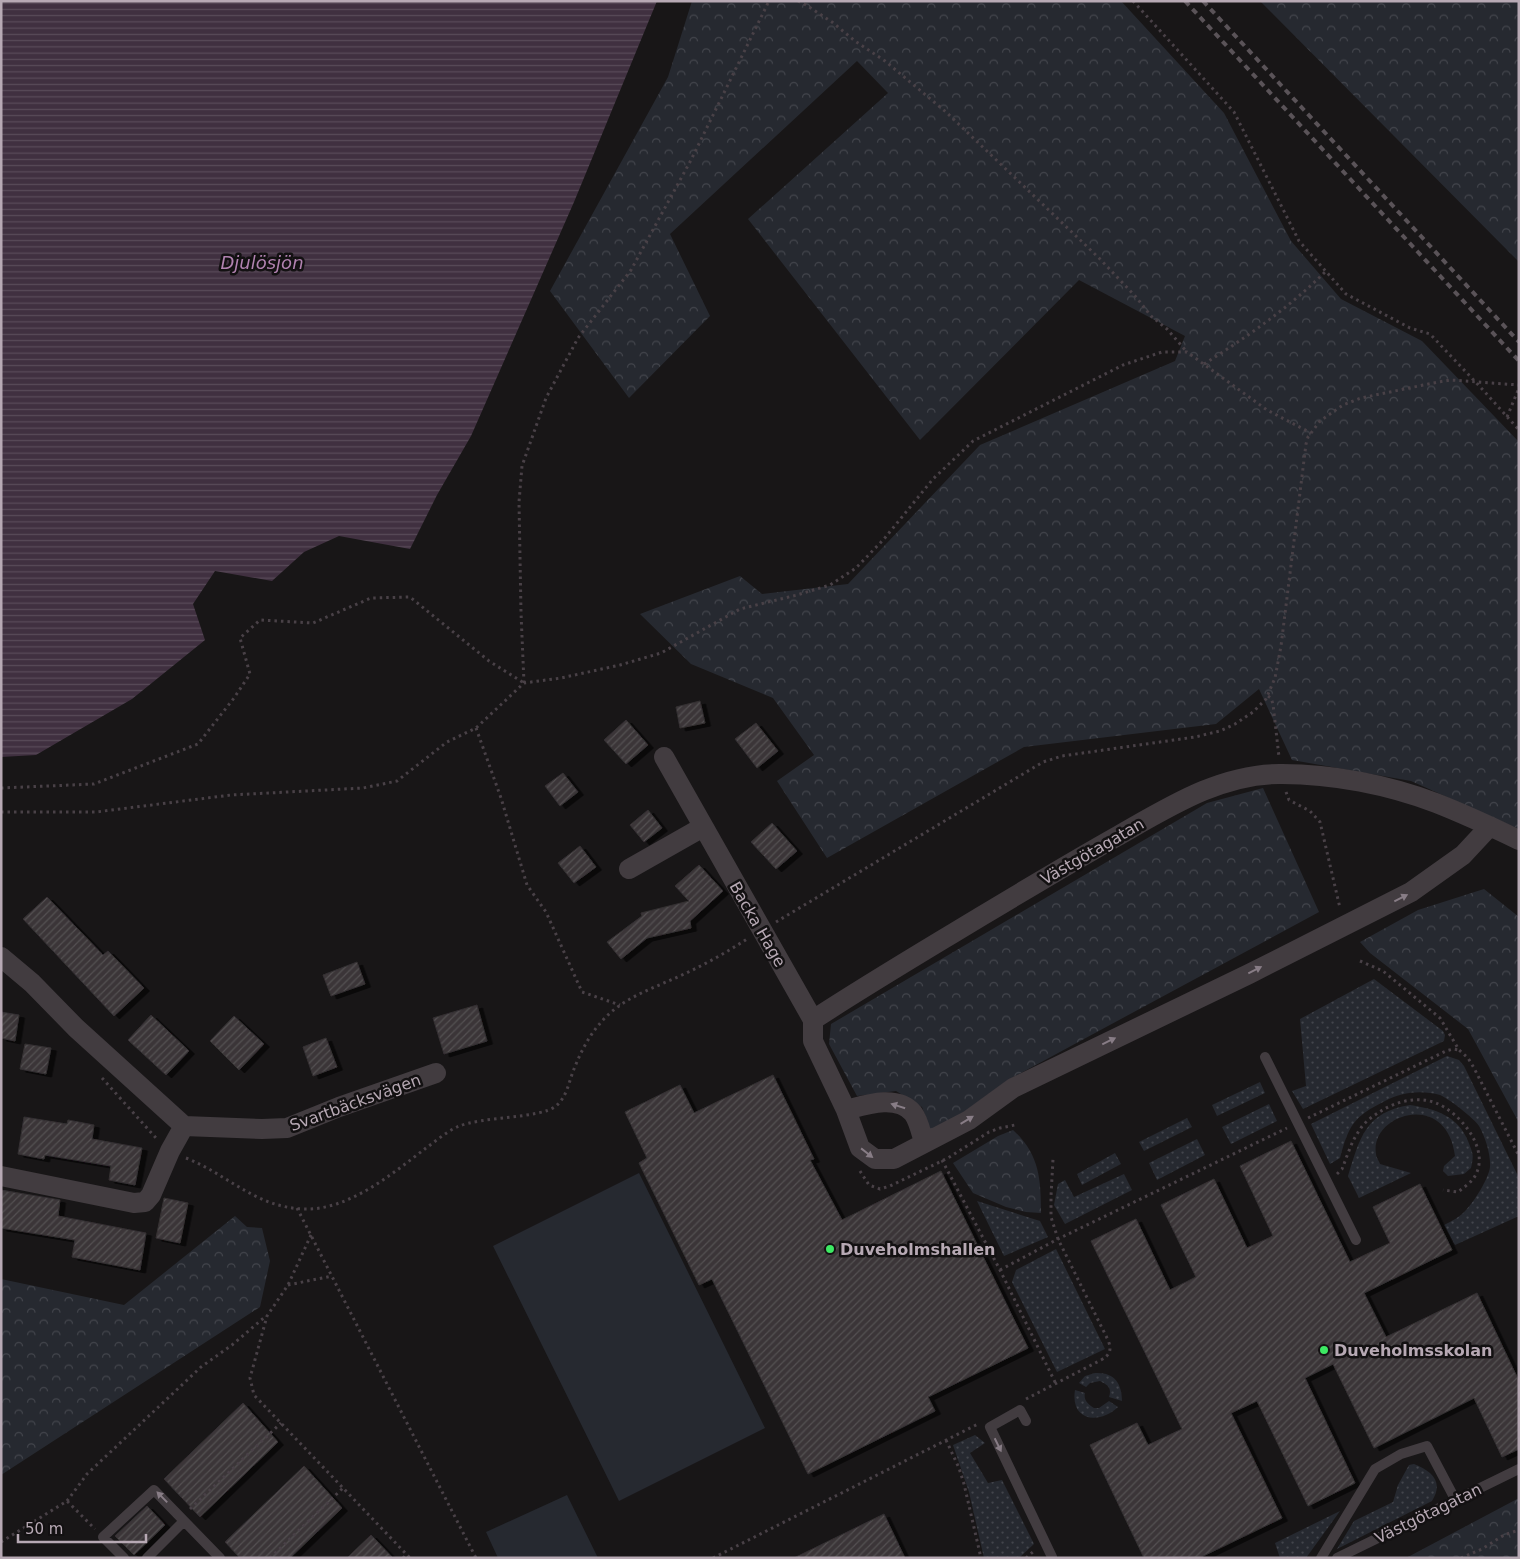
<svg xmlns="http://www.w3.org/2000/svg" width="1520" height="1559" font-family="'DejaVu Sans',sans-serif">
  <defs>
    <pattern id="grass-dots" width="8" height="8" patternUnits="userSpaceOnUse" patternTransform="scale(1.25)"><rect width="8" height="8" fill="#262930"/><path d="M2 2h.1M6 6h.1" fill="none" stroke="#43454c" stroke-width="1.8" stroke-linecap="round"/></pattern>
    <pattern id="forest-crowns" width="20" height="18" patternUnits="userSpaceOnUse" patternTransform="scale(1.25)"><rect width="20" height="18" fill="#262930"/><path d="M2 6a3 3 0 1 1 6 0M12 15a3 3 0 1 1 6 0" fill="none" stroke="#43454c"/></pattern>
    <pattern id="water-rules" width="6" height="5" patternUnits="userSpaceOnUse" patternTransform="scale(1.25)"><rect width="6" height="5" fill="#403040"/><path d="M0 2.5h6" fill="none" stroke="#594b59"/></pattern>
    <pattern id="building-hatch" width="6" height="6" patternUnits="userSpaceOnUse" patternTransform="scale(1.25)"><rect width="6" height="6" fill="#3a3638"/><path d="M-1 1l2-2M0 6l6-6M5 7l2-2" fill="none" stroke="#545052"/></pattern>
    <filter id="shadow"><feDropShadow dx="5.5" dy="3" stdDeviation="0" flood-color="#0009"/></filter>
  </defs>
  <rect width="100%" height="100%" fill="#181617"/>
  <path fill="url(#grass-dots)" d="M1374 979 1443 1031 1445 1035 1444 1041 1303 1109 1292 1091 1306 1086 1300 1019Z
    M1447 1056 1459 1060 1464 1066 1519 1178V1216L1455 1245 1444 1225C1452 1221 1460 1217 1466 1210 1474 1202 1489 1178 1490 1167 1491 1155 1485 1136 1479 1126 1475 1119 1448 1098 1440 1095 1422 1090 1401 1092 1385 1101 1353 1117 1349 1125 1340 1158L1330 1164 1311 1124Z
    M1260 1082 1265 1093 1217 1116 1212 1105Z
    M1269 1104 1277 1121 1231 1144 1222 1127Z
    M1410 1105C1436 1109 1458 1116 1468 1141 1473 1154 1474 1154 1471 1168L1464 1174 1448 1176 1443 1171 1444 1166 1455 1156C1447 1089 1369 1114 1376 1154 1376 1157 1379 1161 1380 1164L1411 1173 1359 1198 1348 1176C1360 1138 1365 1112 1410 1105Z
    M1187 1118 1192 1127 1144 1151 1139 1142Z
    M1197 1139 1205 1155 1157 1180 1149 1163Z
    M1115 1153 1121 1164 1082 1185 1077 1174Z
    M1124 1174 1132 1190 1065 1224 1054 1205 1058 1184 1065 1180 1074 1197Z
    M977 1201 1040 1221 1048 1237 1004 1256Z
    M1056 1249 1105 1349 1057 1372 1012 1282 1016 1270Z
    M1095 1373C1114 1372 1122 1383 1122 1401L1109 1397C1112 1388 1108 1385 1100 1381L1090 1383 1086 1387 1079 1383 1085 1376Z
    M1075 1390 1085 1393C1083 1400 1089 1405 1094 1408H1099L1109 1401 1118 1407C1099 1425 1070 1421 1075 1390Z
    M975 1435 985 1443 970 1453 988 1483 1002 1480 1034 1544 1019 1558H984L969 1492 953 1445Z
    M1414 1464C1432 1471 1444 1482 1432 1501L1337 1549 1354 1521 1393 1502 1398 1485 1409 1465Z
    M1340 1511 1306 1558H1280L1275 1543Z"/>
  <path fill="url(#forest-crowns)" d="M692 1H1121L1224 113 1291 241 1341 299 1422 341 1519 442V829L1411 781 1292 760 1259 689 1216 724 1024 747 827 858 777 781 814 755 773 698 691 664 640 614 740 576 762 594 848 584 980 445 1175 361 1185 336 1079 280 920 440 748 219 888 93 857 61 670 234 710 316 629 398 550 291 668 77Z
    M1260 1H1519V262Z
    M1263 788 1319 912 1008 1080 964 1112 931 1131 922 1107 896 1091 857 1096 829 1044 831 1024 1207 803Z
    M1484 889 1519 917 1518 1121 1468 1029 1370 953 1360 942 1418 910Z
    M1013 1130C1039 1154 1041 1178 1041 1213L1026 1212 1006 1207 973 1193 953 1163 998 1136Z
    M235 1216 247 1227 262 1228 270 1261 260 1307 1 1475V1279L124 1305Z
    M1519 1498V1558H1406Z"/>
  <path fill="#262930" d="M639 1173 765 1428 619 1501 493 1246Z
    M567 1495 598 1558H498L486 1532Z"/>
  <path fill="url(#water-rules)" d="M1 1H657L574 202 471 436 437 495 410 549 339 536 304 552 272 581 215 571 193 604 205 640 132 699 36 755 1 757Z"/>
  <path fill="url(#building-hatch)" stroke="#343032" filter="url(#shadow)" d="M700 701 705 723 680 728 676 707Z
    M626 720 648 745 626 764 604 740Z
    M756 723 778 751 757 768 735 739Z
    M563 773 578 792 560 806 545 786Z
    M648 810 662 828 644 842 630 825Z
    M772 823 797 851 776 869 751 842Z
    M580 846 596 867 574 883 558 863Z
    M699 865 723 891 690 921 691 928 647 938 621 959 607 942 642 916 641 913 689 901 675 886Z
    M47 897 103 955 108 951 144 988 114 1016 23 919Z
    M357 962 365 984 331 996 323 975Z
    M477 1005 487 1041 444 1054 433 1018Z
    M1 1012 19 1015 15 1041 1 1038Z
    M151 1015 189 1051 166 1075 128 1040Z
    M234 1016 264 1044 239 1070 210 1041Z
    M326 1038 337 1067 313 1076 303 1047Z
    M25 1044 51 1048 46 1074 20 1069Z
    M773 1075 814 1159 810 1160 842 1220 941 1171 1028 1348 928 1397 935 1411 808 1474 712 1279 699 1285 639 1163 647 1158 625 1112 680 1085 694 1113Z
    M24 1117 67 1124 68 1120 94 1125 92 1139 142 1148 135 1185 109 1180 111 1166 45 1155 44 1159 18 1154Z
    M1291 1141 1350 1262 1390 1243 1373 1207 1420 1184 1452 1250 1364 1293 1386 1337 1477 1293 1519 1381V1449L1502 1457 1474 1398 1374 1448 1333 1364 1305 1378 1355 1483 1308 1506 1257 1401 1231 1413 1282 1518 1199 1558H1144L1090 1445 1137 1423 1148 1445 1182 1429 1091 1241 1136 1219 1170 1290 1196 1277 1161 1205 1214 1179 1247 1248 1273 1236 1240 1166Z
    M1 1190 60 1200 58 1216 146 1233 140 1270 72 1257 75 1240 1 1228Z
    M164 1198 188 1203 180 1243 156 1238Z
    M243 1403 278 1442 200 1517 164 1479Z
    M304 1466 342 1508 290 1558H240L225 1542Z
    M147 1506 165 1525 134 1555 115 1536Z
    M884 1514 905 1558H794Z
    M371 1535 393 1558H347Z"/>
  <g fill="none" stroke-linecap="round" stroke-linejoin="round">
    <path stroke="#494147" stroke-width="3" stroke-dasharray="2.5 4" stroke-linecap="butt" d="M798 1 806 5 832 22 855 41 885 61 946 112 1099 258 1136 297 1151 316 1167 329 1187 352
      M1133 1 1234 112 1299 241 1346 294 1410 328 1430 334 1484 391 1519 430
      M1204 364C1247 337 1290 307 1326 271
      M1507 417 1519 388
      M524 683 521 613 519 502 522 466 546 398 578 338 631 270 691 160 769 1
      M1268 696 1271 698 1273 704 1279 757
      M476 728 501 798 527 885 546 912 582 992 620 1005
      M1 788 94 784 198 744 234 698 250 674 240 638 260 620 313 623 371 598 410 597 489 661 524 683
      M1286 792 1289 800 1310 811 1320 822 1340 908
      M1 812H96L231 795 363 788 397 781 447 742 476 728 524 683 561 678 620 665 661 653 740 609 797 595 830 585 856 568 884 539 933 479 973 441 1123 365 1162 352H1187L1267 410 1311 433
      M776 922 1043 762 1062 756 1195 737 1220 731 1235 724 1253 712 1266 699 1275 678 1281 646 1306 444 1308 437 1320 421 1343 405 1361 398 1438 382 1451 380 1519 385
      M1360 961 1383 971 1440 1018 1459 1050 1468 1058 1474 1068 1519 1156
      M102 1078 156 1138
      M1308 1118 1446 1051 1453 1049 1459 1050
      M186 1158C227 1174 255 1207 303 1209 348 1211 392 1174 426 1148 436 1141 446 1132 457 1127 481 1116 540 1119 556 1106 567 1097 569 1081 574 1069 581 1051 590 1034 603 1020 625 996 655 988 684 974 706 964 727 952 747 939
      M942 1160 1000 1270 1056 1384
      M860 1171 869 1185 880 1189 890 1186 948 1158 989 1132 1000 1128 1015 1125
      M1337 1174 1342 1169C1347 1157 1351 1142 1359 1131 1364 1122 1373 1116 1381 1111 1397 1101 1418 1096 1436 1103 1461 1113 1493 1152 1473 1179 1469 1184 1463 1188 1458 1192L1443 1190
      M297 1208 476 1558
      M311 1235 288 1285 267 1316 250 1378 254 1395 410 1558
      M1000 1270 1058 1239 1287 1128
      M288 1285 332 1276
      M1026 1399 1101 1360C1110 1355 1112 1350 1108 1340L1058 1239 1051 1217V1196L1053 1159
      M946 1440 959 1468 964 1484 981 1558
      M67 1501 87 1474 201 1367 232 1345 266 1316
      M190 1509 281 1423
      M1 1542 67 1501 95 1529
      M270 1558 343 1488
      M403 1558 407 1554
      M713 1558 978 1424
      M1026 1558 1035 1550
      M1461 1558 1482 1549 1504 1535 1519 1530"/>
    <path stroke="#423c40" stroke-width="10" d="M1265 1057 1356 1240
      M1026 1421 1020 1410 990 1427 1052 1557
      M124 1558 103 1537 154 1490 220 1558
      M147 1558 184 1521
      M1321 1558 1375 1469 1401 1454 1427 1446 1455 1499
      M1337 1558 1519 1469"/>
    <path stroke="#423c40" stroke-width="20" d="M664 757 813 1020
      M1490 826 1463 855 1411 892 1249 974 1013 1088 969 1120 894 1159H875L860 1148 846 1110 813 1041V1020C868 984 924 951 980 917 1025 890 1070 863 1116 837 1167 808 1221 773 1282 774 1333 774 1389 785 1436 803 1464 814 1492 827 1519 840
      M629 869 703 827
      M1 957 32 983 76 1028 184 1126 262 1129 287 1128 339 1107 436 1073
      M846 1110C865 1105 897 1094 913 1113 919 1121 921 1133 924 1142
      M1 1176 134 1203 145 1202 151 1195 170 1151 184 1126"/>
    <path stroke="#5a5358" stroke-width="4" stroke-dasharray="6 5" stroke-linecap="butt" d="M1185 1 1519 361
      M1203 1 1519 342"/>
  </g>
  <defs><path id="oneway-solid" d="M-6-.8H1V-3.2L6.5 0L1 3.2V.8H-6Z" transform="scale(1.25)"/></defs>
  <g fill="#887d86">
    <use href="#oneway-solid" transform="translate(1401 898) rotate(-27)"/>
    <use href="#oneway-solid" transform="translate(1255 970) rotate(-27)"/>
    <use href="#oneway-solid" transform="translate(1109 1041) rotate(-26)"/>
    <use href="#oneway-solid" transform="translate(898 1106) rotate(-162)"/>
    <use href="#oneway-solid" transform="translate(967 1120) rotate(-31)"/>
    <use href="#oneway-solid" transform="translate(867 1153) rotate(38)"/>
    <use href="#oneway-solid" transform="translate(998 1445) rotate(64)"/>
    <use href="#oneway-solid" transform="translate(162 1497) rotate(-134)"/>
  </g>
  <g fill="#3de963" stroke="#131112" stroke-width="2">
    <circle cx="830" cy="1249" r="5"/>
    <circle cx="1324" cy="1350" r="5"/>
  </g>
  <g text-anchor="middle" stroke-width="5" stroke-linejoin="round" paint-order="stroke">
    <g font-size="16" fill="#b7a9b4" stroke="#131112">
      <text transform="translate(1092 851) rotate(-30)" y="6">Västgötagatan</text>
      <text transform="translate(758 924) rotate(60)" y="6">Backa Hage</text>
      <text transform="translate(355 1102) rotate(-20)" y="6">Svartbäcksvägen</text>
      <text transform="translate(1428 1513) rotate(-26)" y="6">Västgötagatan</text>
    </g>
    <g font-size="16" font-weight="bold" fill="#b7a9b4" stroke="#131112" text-anchor="start">
      <text x="840" y="1255">Duveholmshallen</text>
      <text x="1334" y="1356">Duveholmsskolan</text>
    </g>
    <g font-size="18" font-style="italic" fill="#b182b0" stroke="#131112">
      <text x="262" y="269">Djulösjön</text>
    </g>
  </g>
  <rect width="1520" height="1559" fill="none" stroke="#b7a9b4" stroke-width="5"/>
  <path d="M18 1534v8h128v-8" fill="none" stroke="#b7a9b4" stroke-width="2.5"/>
  <text x="25" y="1534" font-size="15" fill="#b7a9b4" stroke="#131112" stroke-width="4" paint-order="stroke">50 m</text>
</svg>
